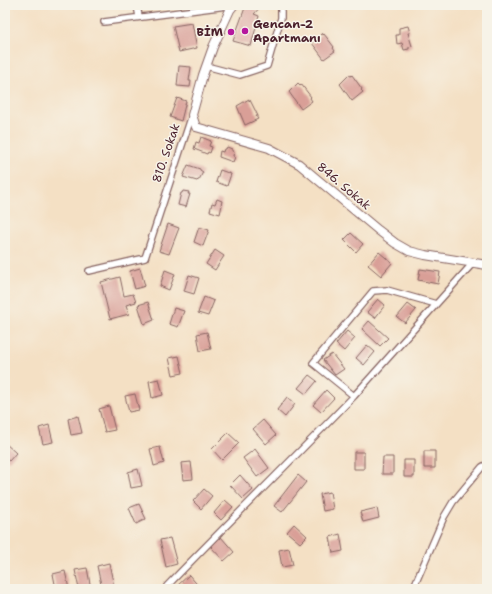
<svg xmlns="http://www.w3.org/2000/svg" width="492" height="594" font-family="'Shantell Sans',sans-serif">
  <rect width="100%" height="100%" fill="#f7f3e8"/>
  <filter id="ink" filterUnits="userSpaceOnUse"><feTurbulence type="fractalNoise" baseFrequency=".025" numOctaves="2"/><feDisplacementMap in="SourceGraphic" scale="8" xChannelSelector="R" yChannelSelector="G"/><feConvolveMatrix kernelMatrix="1 2 1 2 8 2 1 2 1" color-interpolation-filters="sRGB"/></filter>
  <filter id="wash" filterUnits="userSpaceOnUse"><feTurbulence type="fractalNoise" baseFrequency=".012" numOctaves="4" result="noise"/><feDisplacementMap in="SourceGraphic" scale="16" xChannelSelector="R" yChannelSelector="G"/><feGaussianBlur stdDeviation="0.9" result="paint"/><feColorMatrix in="noise" values="0 0 0 0 0 0 0 0 0 0 0 0 0 0 0 0 0 1.4 0 .05"/><feComposite in="paint" operator="in"/></filter>
  <g filter="url(#wash)">
    <rect width="100%" height="100%" fill="#f4e0c4"/>
    <g id="blocks">
      <path fill="#d99f97" d="M246 5H262L254 14 259 16 251 46 233 41Z
        M192 23 197 48 179 52 173 26Z
        M408 26 410 33H408L412 46 409 47V49L404 50 402 43 397 44 396 35H399V28Z
        M322 33 323 35 324 34 334 47 333 48 335 51 324 59 312 43Z
        M179 66 191 67 189 81H191L190 87 177 86Z
        M349 75 351 76 352 75 362 89 361 90 363 92 352 101 340 84Z
        M298 83 300 85 301 84 311 97 310 98 312 101 301 109 289 92Z
        M177 98 186 101 181 121 170 117Z
        M249 99V101L250 100 258 116H256L258 119 245 125 237 106Z
        M201 137 211 141 209 146 212 147 210 153 208 152 207 154 194 149 196 142 199 143Z
        M227 147 232 149V151L234 152 233 156 235 157 233 162 219 157 220 151 223 152 224 149H226Z
        M188 165 200 169V170L203 172 199 180H198L197 181 183 177Z
        M220 170 231 174 227 186 216 182Z
        M183 191 189 192 188 194H190L186 207 178 205 181 193H182Z
        M217 199 222 201 221 205H222L220 214 210 211 212 203 215 204Z
        M168 224 179 228 169 254 159 251Z
        M199 227 209 230 203 246 194 242Z
        M351 233 363 244 356 252 344 240Z
        M215 250 224 256 215 270 206 264Z
        M379 252 392 263 381 276 368 265Z
        M140 268 145 286 135 289 130 271Z
        M420 269 440 272 438 284 418 280Z
        M165 270 175 274 169 290 160 286Z
        M189 275 199 278 194 294 184 291Z
        M120 277 124 296 133 294 136 302 126 305 129 314 110 319 101 282Z
        M204 297 214 301 208 316 198 313Z
        M378 299 385 305 375 318 367 312Z
        M148 302 154 320 144 324 138 305Z
        M408 304 416 310 405 323 397 317Z
        M174 308 184 311 178 327 169 324Z
        M369 321 388 338 380 346 362 329Z
        M347 331 355 338 344 351 336 344Z
        M207 332 211 349 200 351 197 334Z
        M367 345 375 352 364 365 356 358Z
        M332 354 344 369 335 375 323 360Z
        M179 356 183 373 173 375 169 358Z
        M309 375 317 381 306 394 298 388Z
        M159 379 163 395 152 398 149 381Z
        M326 390 334 398 321 412 313 405Z
        M135 394 139 410 129 412 125 396Z
        M287 397 295 404 285 417 277 410Z
        M109 406 115 430 105 432 99 409Z
        M78 416 82 433 71 435 68 419Z
        M263 420 276 435 266 444 253 429Z
        M49 425 53 442 43 444 39 428Z
        M228 433 239 443 222 460 212 449Z
        M5 443 16 453 9 461 5 458Z
        M160 447 164 463 154 466 150 449Z
        M255 449 269 468 257 477 243 458Z
        M424 451H435V468H424Z
        M354 452H364V469H354Z
        M383 457H393V474H382Z
        M404 460H414V477H404Z
        M191 462 193 479 183 480 181 463Z
        M138 469 142 486 131 488 128 472Z
        M240 475 253 490 243 499 230 485Z
        M298 475 306 482 282 512 274 506Z
        M204 489 212 496 201 509 193 501Z
        M330 492 333 509 323 511 320 494Z
        M225 500 233 507 221 520 214 513Z
        M139 504 146 519 136 524 129 508Z
        M377 508 379 518 363 522 360 512Z
        M294 524 307 536 300 543 287 532Z
        M340 534 343 551 333 553 330 537Z
        M221 537 234 552 224 561 211 547Z
        M170 538 177 564 166 567 160 540Z
        M289 548 293 565 282 567 279 550Z
        M109 563 114 587 102 589 97 566Z
        M87 568 91 589H79L75 570Z
        M65 571 69 589H56L53 574Z
        M189 575 201 589H182L178 585Z"/>
    </g>
  </g>
  <g filter="url(#ink)">
    <use href="#blocks" fill-opacity="0" stroke="#866361" stroke-width="1"/>
    <g fill="none" stroke-linecap="round" stroke-linejoin="round">
      <defs>
        <path id="street" d="M137 5 139 17
          M104 22 234 5
          M206 66 240 75 267 66 281 18V5
          M89 271 145 258 192 115
          M436 304 387 290 373 291 313 363 354 396 473 263
          M167 586C229 522 292 460 354 396
          M413 589 444 517 453 502 482 467 487 464"/>
        <path id="secondary" d="M234 5 230 10 213 47 203 75 192 115 196 127 269 148 299 164 378 230 395 243 409 251 425 255 487 265"/>
      </defs>
      <use href="#street" stroke="#866361" stroke-width="8"/>
      <use href="#secondary" stroke="#866361" stroke-width="10"/>
      <use href="#street" stroke="#fff" stroke-width="5.5"/>
      <use href="#secondary" stroke="#fff" stroke-width="8"/>
    </g>
  </g>
  <g fill="#b5179e" stroke="#f7f3e8" stroke-width="1.5">
    <circle cx="245" cy="31" r="4"/>
    <circle cx="231" cy="32" r="4"/>
  </g>
  <g text-anchor="middle" stroke-width="3" stroke-linejoin="round" paint-order="stroke">
    <g font-size="12" font-weight="bold" fill="#4a1f2b" stroke="#f7f3e8" text-anchor="start">
      <text x="253" y="28">Gencan-2<tspan x="253" dy="14">Apartmanı</tspan></text>
      <text x="223" y="36" text-anchor="end">BİM</text>
    </g>
    <g font-size="12" fill="#4a1f2b" stroke="#f7f3e8">
      <text transform="translate(166 153) rotate(-71)" y="4">810. Sokak</text>
      <text transform="translate(344 186) rotate(40)" y="4">846. Sokak</text>
    </g>
  </g>
  <rect width="492" height="594" fill="none" stroke="#f7f3e8" stroke-width="20"/>
</svg>
